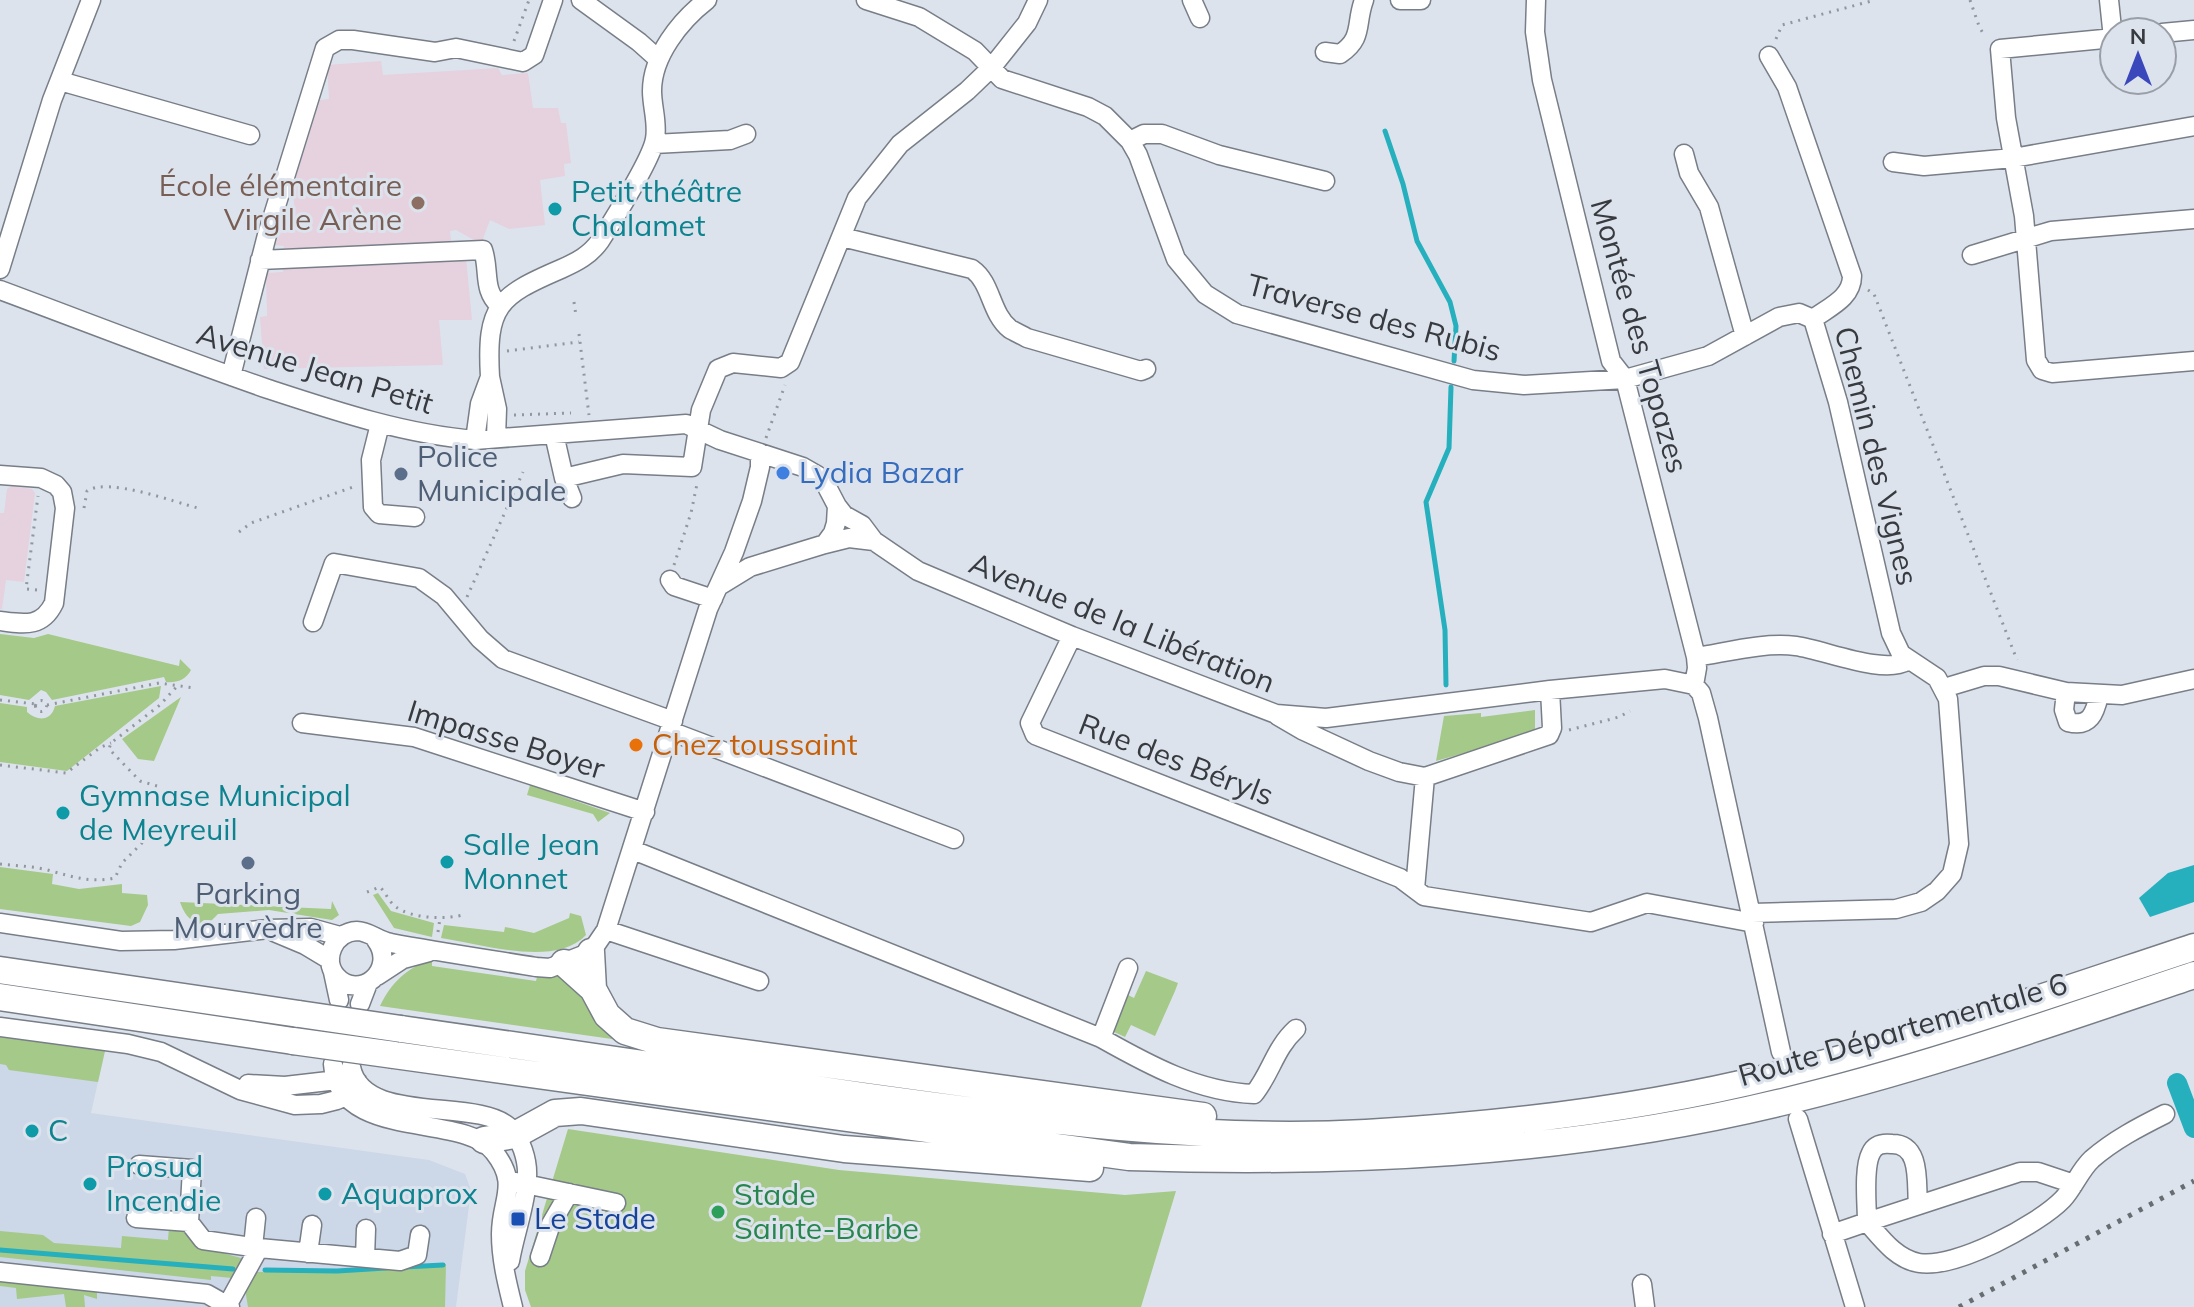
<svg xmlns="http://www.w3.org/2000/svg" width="2194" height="1307" font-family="Mulish,sans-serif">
  <rect width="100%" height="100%" fill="#dce3ed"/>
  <path fill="#ccd7e8" d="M0 1037 105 1051 91 1113 429 1160 465 1174 471 1190 456 1307H0Z"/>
  <path fill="#e6d1df" d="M381 61 383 75 498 68 502 75 528 73 533 108H558L561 123H566L571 163 564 164 565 176 540 180 545 225 509 229 490 220 481 244 456 230 450 231 453 259 466 258 472 320H439L443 365 264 369 260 317 267 316 266 273 283 272 284 246 275 245 283 224 295 221 293 186 320 100 329 99 327 65Z
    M12 486 32 489 35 493 24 582 6 580 2 609H0V513H4L7 489Z"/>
  <path fill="#a5c988" d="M0 634 34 638 48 634 179 666 180 659 191 670C186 680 176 683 166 682L164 677 52 700 46 692 41 690 29 700 0 695Z
    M161 686 159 698 67 771 0 762V703L27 707V712C37 721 51 722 55 706Z
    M181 697 154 761 138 759 122 739Z
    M1535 710V733L1436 761 1444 716 1481 713V717Z
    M530 785 610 813 598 822 593 814 527 795Z
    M0 867 53 874 52 884 79 889 122 884V893L147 895 148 905 140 922 131 926 0 909Z
    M378 893 391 911 434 923 432 937 394 928 373 895Z
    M332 901 339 915 332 920 269 910 218 914 211 921 204 920 200 924C188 920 184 913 180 902L331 909Z
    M570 913 581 916 586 935C555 968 482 944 441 938L444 925 504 932 505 927 534 933 569 918Z
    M432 958V966L536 981 538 973 568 978 619 1040 380 1006C392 981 407 969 432 958Z
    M1146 971 1178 983 1175 991 1155 1036 1131 1025 1125 1037 1112 1031 1126 994 1134 998Z
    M0 1037 105 1051 98 1082 9 1070 6 1065 0 1064Z
    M568 1129 839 1170 1125 1195 1176 1191 1141 1307H531L525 1290V1271Z
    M169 1227 181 1229 197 1246 241 1258 243 1279 211 1276V1280L0 1257V1231L43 1235 54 1243 121 1248 122 1236 168 1240Z
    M446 1264 445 1307H248L245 1289 257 1272 337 1271Z
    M0 1281 97 1289V1299L84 1295 85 1307H66L64 1294 17 1299 16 1288 0 1286Z"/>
  <path fill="#26afbd" d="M2194 865V902L2150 917 2139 898 2168 873Z"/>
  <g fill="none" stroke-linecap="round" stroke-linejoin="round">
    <path stroke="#26afbd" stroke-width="5" d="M1385 131 1403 184 1417 241 1450 302 1456 326 1454 361
      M1446 685 1445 630 1426 502 1449 448 1451 387
      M0 1250 233 1269
      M404 1267 443 1265
      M265 1270 337 1271 386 1268"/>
    <path stroke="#26afbd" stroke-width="20" d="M2177 1083 2194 1128"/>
    <defs>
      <path id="minor" d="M581 0 639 42 658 59
        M866 0 919 17 975 51 1002 79 1088 107 1105 116 1130 141 1138 155 1176 259 1205 294 1237 314 1473 380 1524 385 1625 379 1708 356 1779 317 1799 313 1813 319 1838 402 1891 633 1901 654 1937 678 1948 699 1959 844 1952 874 1937 891 1921 902 1896 909 1752 913
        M1192 0 1200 18
        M1400 0H1421
        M1536 0 1535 32 1542 80 1611 361 1625 379 1696 657 1697 668 1694 685
        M2109 0 2113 38
        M2162 33 2194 30
        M2114 38 2000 49 2006 118 2024 216 2036 360 2042 370 2052 373 2194 361
        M1325 52 1340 54C1364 38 1355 24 1364 0
        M1769 56 1787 87 1852 276C1852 298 1829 307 1813 319
        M60 81 250 135
        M1130 141 1144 134H1162L1219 155 1325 181
        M654 144 730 140 746 134
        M1684 154 1689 173 1709 207 1745 336
        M1893 162 1924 166 2013 158 2194 126
        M842 237 972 269C992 283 990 313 1010 329 1015 332 1022 335 1027 338L1141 371 1146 369
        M1972 255 2051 231 2194 219
        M260 260 483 250C490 271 482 290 500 306
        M0 269 52 100 91 0
        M0 290C89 323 178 358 268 389 335 411 404 434 475 440L686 424 720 440 803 467 817 475 826 485 837 506 836 523 833 533 825 544 750 567 719 586
        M231 376 267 235 325 48 339 40H353L435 52 456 48 523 62 534 55 553 0
        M490 377C486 306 498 296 561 269 577 262 590 255 600 241 612 222 652 158 655 139 658 123 652 107 652 91 652 56 680 21 707 0
        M380 424 371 460 373 507 379 514 415 517
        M554 434 564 478 572 498
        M475 440 480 404 490 377 497 409 496 438
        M0 475 41 478 56 485 62 492 65 508 54 603C42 628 24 624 0 621
        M564 478 623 464 692 467 701 410 718 369 733 363 781 368 790 362 857 198 900 144 967 91 992 67 1027 23 1038 0
        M837 506 844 515 862 525 874 541 918 571 1072 636 1276 714 1326 718 1550 690 1665 679 1694 685
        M825 544 849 538 874 541
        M670 580 674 586 713 599
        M313 622 334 563 419 578 444 596 480 639 503 659 673 721
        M1072 636 1030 723 1035 735 1400 878 1424 896 1591 922 1647 903 1754 923
        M1696 657C1728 652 1764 642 1796 646 1825 650 1883 675 1907 661
        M1694 685 1701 693 1708 718 1781 1052
        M1944 688 1984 676H1999L2066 692 2122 695 2194 679
        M2066 692 2064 710 2068 722C2090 728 2095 713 2099 695
        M1278 716 1302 730 1369 761 1399 772 1425 777 1549 735 1552 728 1550 690
        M302 723 414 737 645 812
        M670 731 954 839
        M633 850 1101 1038C1149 1065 1198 1092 1254 1094 1271 1073 1275 1048 1296 1029
        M1415 889 1425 777
        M0 923 121 941 174 940 268 929 311 928 340 936
        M606 930 759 981
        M274 932 305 945 330 960
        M376 940C398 970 359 1002 336 976 322 959 334 932 357 931 369 931 378 941 391 943 439 952 487 959 536 967L550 968 591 952 606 930 708 609 734 552 752 501 760 467V453
        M333 972 339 1000
        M377 976 403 959 429 952
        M360 1004 368 983
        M0 1027 128 1044 161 1052 240 1090 295 1105 321 1104 337 1100 346 1096 357 1081
        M1101 1038 1128 968
        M333 1064C338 1142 464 1112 494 1152 520 1185 501 1199 501 1234 501 1259 507 1283 513 1307
        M351 1067C362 1126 476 1097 509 1127 521 1138 528 1160 527 1177 527 1201 514 1236 510 1261
        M248 1084 285 1086 346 1079
        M1798 1119 1855 1307
        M139 1165 192 1169 189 1222
        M516 1182 616 1203
        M1918 1205C1916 1184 1922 1144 1892 1144 1883 1143 1875 1144 1871 1153 1863 1168 1867 1204 1867 1222L2020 1172H2038L2074 1184
        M136 1218 189 1222 203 1240 259 1248
        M1832 1234 1867 1222C1881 1238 1896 1259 1919 1263 1955 1269 2038 1225 2063 1199 2074 1187 2080 1170 2092 1159 2114 1140 2139 1127 2165 1114
        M253 1247 256 1218
        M308 1253 312 1225
        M540 1257 551 1224 569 1193
        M365 1258 366 1229
        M0 1272 207 1294 230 1307
        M1642 1284 1645 1307
        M228 1304 259 1248 400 1261 417 1255 420 1235"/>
      <path id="highway" d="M591 952 593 989
        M564 963 593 989 607 1015 625 1031 657 1041 1203 1116
        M0 970 299 1014
        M0 997 293 1041
        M401 1029C555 1051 709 1074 864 1096 1030 1119 1198 1142 1366 1133 1502 1125 1641 1109 1774 1076 1916 1042 2055 993 2194 947
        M394 1055 1129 1157C1346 1164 1565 1154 1778 1103 1919 1070 2057 1021 2194 975
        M484 1140 515 1135 555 1113 581 1111 844 1149 1090 1168"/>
    </defs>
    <use href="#minor" stroke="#777e87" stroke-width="21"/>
    <use href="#highway" stroke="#777e87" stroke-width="29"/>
    <path stroke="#92979e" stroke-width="3" stroke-dasharray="2 6" stroke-linecap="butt" d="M1970 0 1979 26 1985 37
      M1776 39 1782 25 1875 0
      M514 41 529 0
      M1868 290 1874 294 2017 660
      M574 302 576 316
      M579 334 589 415
      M507 351 579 342
      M514 415 571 413
      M766 438 785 385
      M84 508 87 491C108 477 174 502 198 508
      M239 532 251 523 353 487
      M674 565 691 513 697 484
      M37 590 26 589 38 496
      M467 597 523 472
      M0 700 36 704
      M35.5 706a5.5 5.5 0 1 1 11 0a5.5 5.5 0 1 1-11 0Z
      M47 705 159 683 194 688
      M1569 730 1619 717 1630 711
      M0 765 66 773 101 747 111 743
      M157 786 140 781 109 749 111 743 160 705 179 684
      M0 864C17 866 35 866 51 871 74 877 91 883 115 878L122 863 151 834
      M367 892 380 887C386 893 389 902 396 907 412 919 448 920 466 914
      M438 932 440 918"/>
    <use href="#minor" stroke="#fff" stroke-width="18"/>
    <use href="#highway" stroke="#fff" stroke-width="26"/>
    <path stroke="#686d72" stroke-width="5" stroke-dasharray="4 8" stroke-linecap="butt" d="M1959 1307 2194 1181"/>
    <defs>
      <path id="highway-bridge" d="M299 1014 401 1029
        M293 1041 394 1055"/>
    </defs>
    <use href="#highway-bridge" stroke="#777e87" stroke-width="29" stroke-linecap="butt"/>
    <use href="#highway-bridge" stroke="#fff" stroke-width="26"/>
  </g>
  <circle fill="#8d6e63" stroke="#dce3ed" stroke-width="3" cx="418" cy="203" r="8"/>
  <g fill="#0f9aa8" stroke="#dce3ed" stroke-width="3">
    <circle cx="555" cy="209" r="8"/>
    <circle cx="63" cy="813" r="8"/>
    <circle cx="447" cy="862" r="8"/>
    <circle cx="32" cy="1131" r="8"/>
    <circle cx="90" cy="1184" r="8"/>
    <circle cx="325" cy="1194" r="8"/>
  </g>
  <circle fill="#3f7fe0" stroke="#dce3ed" stroke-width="3" cx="783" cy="473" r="8"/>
  <g fill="#5c6f8a" stroke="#dce3ed" stroke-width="3">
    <circle cx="401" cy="474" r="8"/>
    <circle cx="248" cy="863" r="8"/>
  </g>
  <circle fill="#e8710a" stroke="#dce3ed" stroke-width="3" cx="636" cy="745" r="8"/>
  <circle fill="#2e9e5b" stroke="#dce3ed" stroke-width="3" cx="718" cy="1212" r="8"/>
  <rect fill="#1a4fb4" stroke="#dce3ed" stroke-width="3" x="510" y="1211" width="16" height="16" rx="4"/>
  <g text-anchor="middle" stroke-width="6" stroke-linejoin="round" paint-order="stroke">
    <g font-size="30" fill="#785e54" stroke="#dce3ed" text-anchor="end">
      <text x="402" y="196">École élémentaire<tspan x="402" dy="34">Virgile Arène</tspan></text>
    </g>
    <g font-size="30" fill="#0d838f" stroke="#dce3ed" text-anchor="start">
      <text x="571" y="202">Petit théâtre<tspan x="571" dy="34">Chalamet</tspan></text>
      <text x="79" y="806">Gymnase Municipal<tspan x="79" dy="34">de Meyreuil</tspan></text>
      <text x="463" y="855">Salle Jean<tspan x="463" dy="34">Monnet</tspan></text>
      <text x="48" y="1141">C</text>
      <text x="106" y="1177">Prosud<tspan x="106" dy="34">Incendie</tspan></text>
      <text x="341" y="1204">Aquaprox</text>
    </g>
    <g font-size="30" fill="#373a3e" stroke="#dce3ed">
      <text transform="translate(1374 318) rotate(15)" y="10">Traverse des Rubis</text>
      <text transform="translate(1639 336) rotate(74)" y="10">Montée des Topazes</text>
      <text transform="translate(315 369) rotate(17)" y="10">Avenue Jean Petit</text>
      <text transform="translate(1876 456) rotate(76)" y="10">Chemin des Vignes</text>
      <text transform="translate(1122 623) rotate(22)" y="10">Avenue de la Libération</text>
      <text transform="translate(506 740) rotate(17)" y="10">Impasse Boyer</text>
      <text transform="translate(1176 760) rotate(21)" y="10">Rue des Béryls</text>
      <text transform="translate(1903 1030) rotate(-16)" y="10">Route Départementale 6</text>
    </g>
    <g font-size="30" fill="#4e5e75" stroke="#dce3ed" text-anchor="start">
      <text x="417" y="467">Police<tspan x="417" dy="34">Municipale</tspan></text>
      <text x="248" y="904" text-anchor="middle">Parking<tspan x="248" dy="34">Mourvèdre</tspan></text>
    </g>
    <g font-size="30" fill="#366cbe" stroke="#dce3ed" text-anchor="start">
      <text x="799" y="483">Lydia Bazar</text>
    </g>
    <g font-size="30" fill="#c56008" stroke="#dce3ed" text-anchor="start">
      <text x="652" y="755">Chez toussaint</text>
    </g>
    <g font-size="30" fill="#27864d" stroke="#dce3ed" text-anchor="start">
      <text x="734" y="1205">Stade<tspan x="734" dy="34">Sainte-Barbe</tspan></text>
    </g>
    <g font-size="30" fill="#164399" stroke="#dce3ed" text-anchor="start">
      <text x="534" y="1229">Le Stade</text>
    </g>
  </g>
  <g transform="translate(2138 56)"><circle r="38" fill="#dce3ed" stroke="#9a9fa7" stroke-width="2"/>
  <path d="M0-6L14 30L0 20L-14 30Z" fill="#3b48bc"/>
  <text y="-12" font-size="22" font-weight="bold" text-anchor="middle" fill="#373a3e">N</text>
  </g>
</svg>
